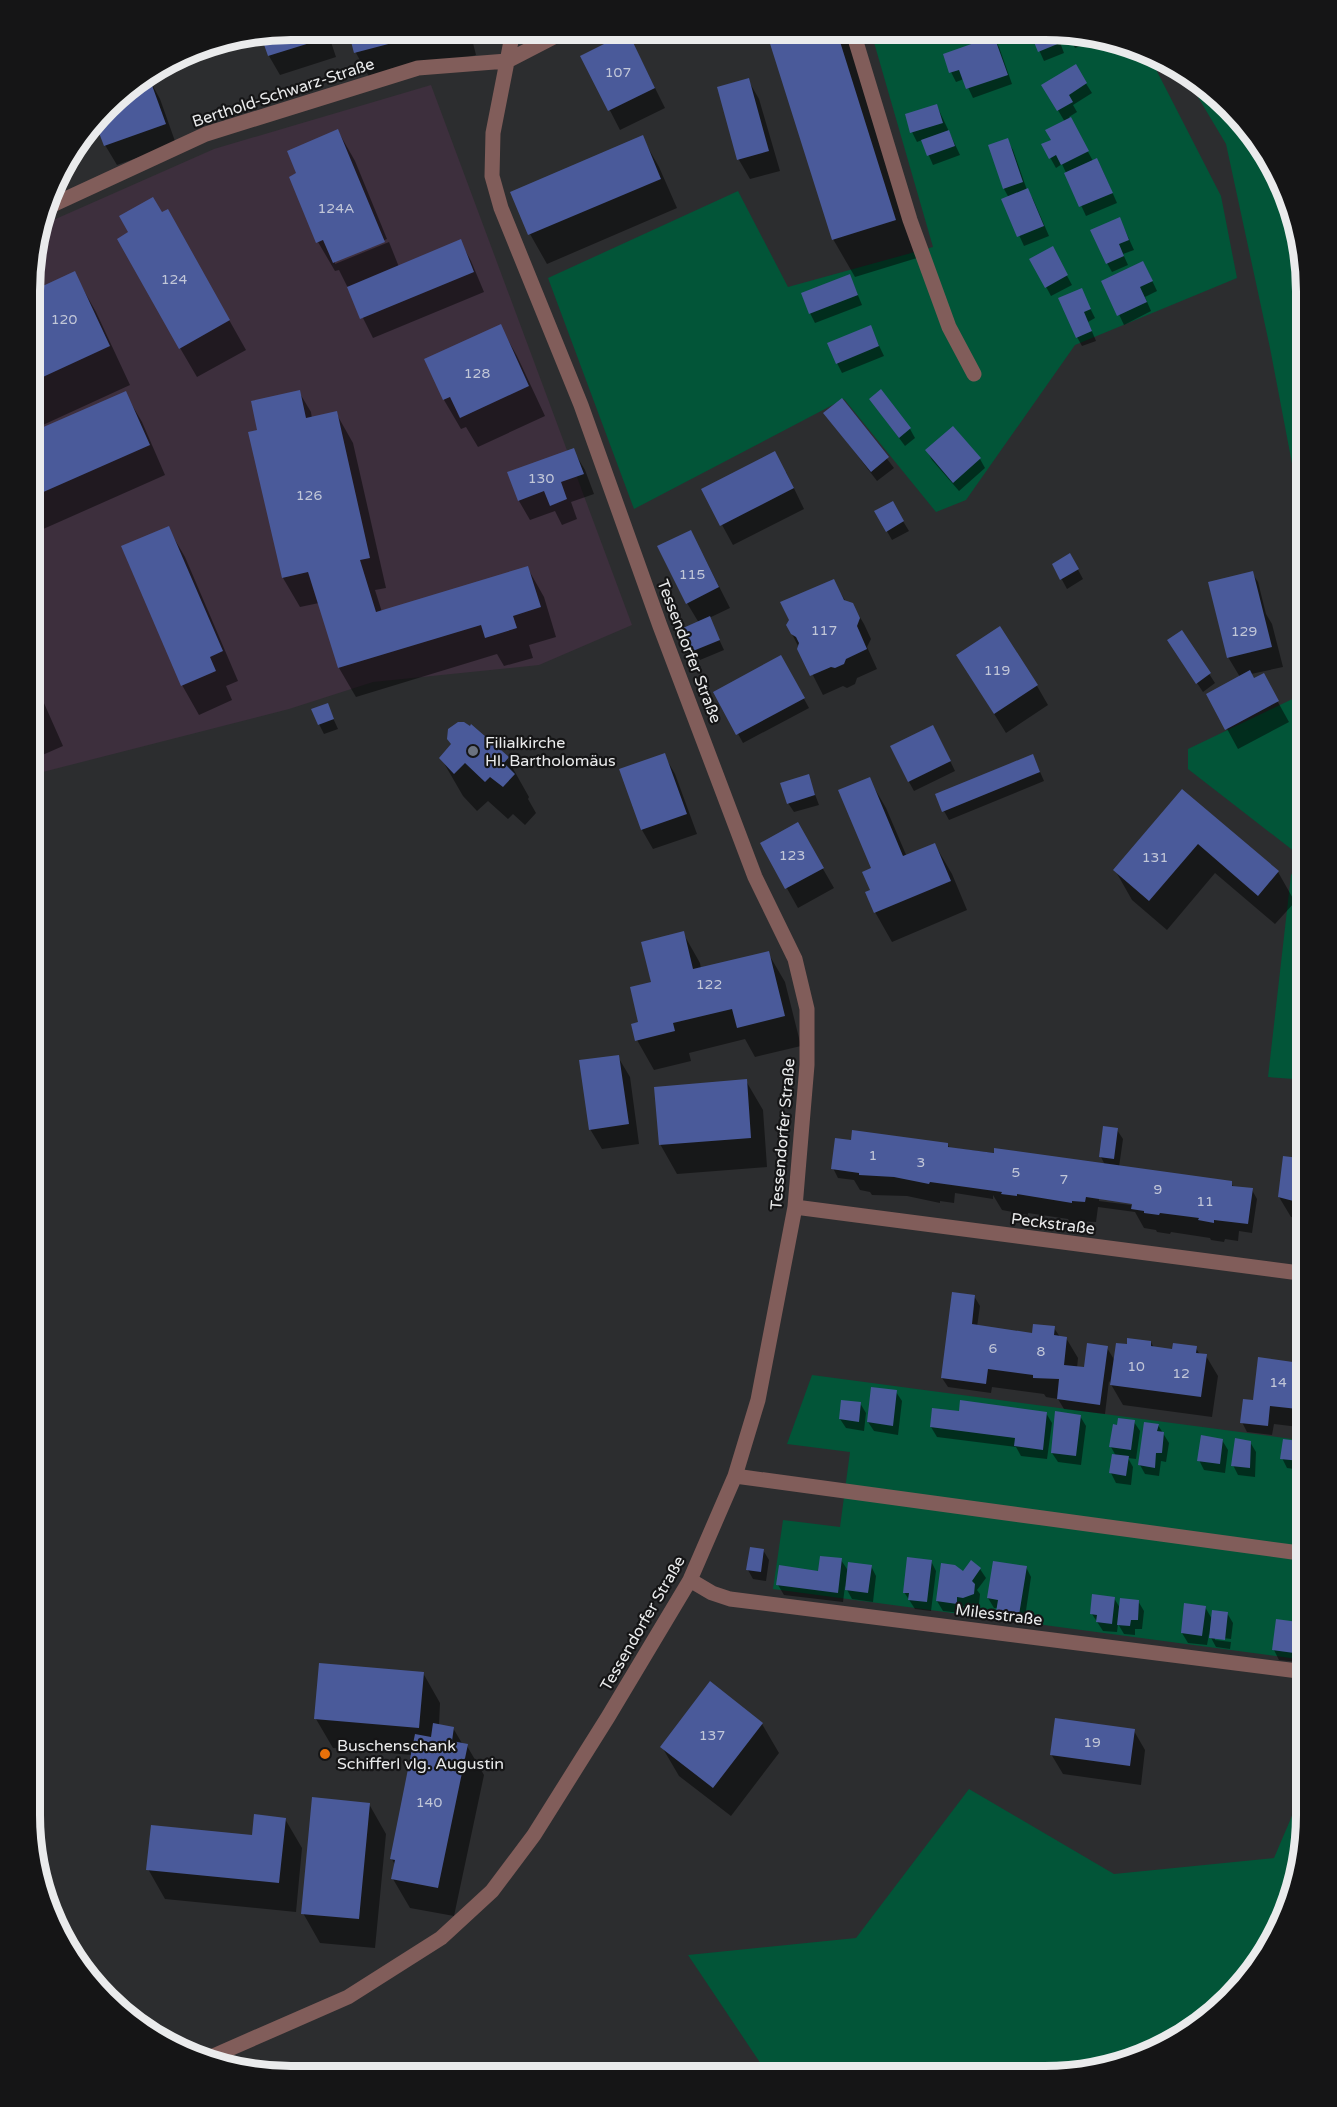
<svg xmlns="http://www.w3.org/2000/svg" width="1337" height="2107" font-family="'Varela Round',sans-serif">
  <rect width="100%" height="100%" fill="#2c2d2f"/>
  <path fill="#3d2f3d" d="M431 85 632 625 539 665 373 682 289 709 31 775 32 258 42 225 214 149Z"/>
  <path fill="#025538" d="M871 32H1080L1146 50 1221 196 1237 278 1075 345 966 500 936 512 844 399 634 509 548 278 738 191 788 287 933 247Z
    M1183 72 1204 84 1253 132 1287 191 1307 292V542L1270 348 1226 144Z
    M1307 692V1080L1268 1077 1291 875 1304 859 1188 769V749Z
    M812 1375 1307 1441 1306 1660 773 1589 783 1520 840 1527 850 1452 787 1444Z
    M1306 1783V1833L1293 1900 1263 1961 1205 2023 1146 2057 1046 2077 769 2076 688 1955 856 1938 969 1789 1114 1874 1274 1858Z"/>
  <path fill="#0007" fill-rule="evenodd" d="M292 30H327L336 57 280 75 269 56 262 36Z
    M350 30 470 31 476 55 372 82 356 53Z
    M768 31 842 32 850 45 917 258 855 277 833 239Z
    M940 32H965L944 39Z
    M1031 32H1056L1064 53 1044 61Z
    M1067 32H1080L1098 37 1099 40 1075 48Z
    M628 34 665 108 620 130 582 56Z
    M993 37 999 47 1012 84 973 98 964 79 956 82 951 72Z
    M1075 66 1092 93 1073 105 1077 112 1069 117 1093 161 1097 160 1102 169 1117 203 1086 216 1062 164 1056 168 1043 145 1053 140 1065 122 1043 85Z
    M149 79 160 99 176 144 117 165 105 145 119 95 141 81Z
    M748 80 759 99 780 171 750 179 739 160 719 88Z
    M937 106 960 155 933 165 922 140 917 142 912 132Z
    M338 131 355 161 387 239 335 261V264L389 242 399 267 460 241 471 261 484 292 373 338 339 270 335 271 318 242 298 174Z
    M642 137 659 167 677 208 547 264 530 234 512 193Z
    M1007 140 1013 150 1027 190 1033 199 1049 236 1024 246 1003 200 1009 198 1004 189 990 146Z
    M66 164 71 177 55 183 57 176Z
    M162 214 184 240 246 350 197 377 180 348Z
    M1124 228 1134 250 1123 254 1128 265 1112 272 1107 263Z
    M1052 248 1072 285 1051 296 1031 259Z
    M1148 272 1157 291 1145 297 1151 311 1124 325 1103 281Z
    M74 273 96 312 130 385 32 430V293Z
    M850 276 862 305 815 323 810 313Z
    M1081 290 1095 318 1088 322 1096 341 1082 346 1077 337Z
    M500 326 517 356 545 416 478 447 466 427 461 429 444 400 426 360Z
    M870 327 884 356 842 373 837 363Z
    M299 392 311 412 312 419 336 413 353 443 386 588 375 590 382 612 527 567 544 597 556 637 529 645 533 658 504 666 497 654 356 697 339 668 319 603 300 607 283 578 259 431Z
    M125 393 142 422 165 475 32 534V434Z
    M870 399 910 429 915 438 905 446Z
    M842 400 894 468 877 481 825 413Z
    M573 450 585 470 594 494 571 502 577 519 562 525 555 511 530 520 519 501 509 473Z
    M927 451 980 459 985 468 959 491 932 460Z
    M786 472 804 509 733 545 703 490Z
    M892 503 909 531 892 540 876 512Z
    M168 528 185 557 238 681 226 686 232 700 199 715 182 685Z
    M703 555 730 608 709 618 724 650 700 660 694 650 699 623 687 603Z
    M1070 555 1083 579 1067 589 1054 565Z
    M1252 573 1258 582 1266 614 1272 624 1283 667 1251 674 1254 680 1274 695 1289 722 1238 749 1208 694 1240 677 1228 657Z
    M833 581 846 602 852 604 864 624 871 639 867 647 877 669 857 678 855 684 847 688 843 686 823 695 792 634Z
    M1182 632 1215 683 1203 692 1175 650Z
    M958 656 1037 686 1048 705 1006 733Z
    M781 657 809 708 743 743 715 692Z
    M32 676 63 746 31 760Z
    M327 705 338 729 324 734 319 724Z
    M938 736 955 771 914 791 909 782Z
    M452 745 507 758 529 797 528 799 536 813 525 825 513 814 508 819 488 801 477 811 463 796 441 758Z
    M664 755 675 774 697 834 653 849 642 830 621 770Z
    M1037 765 1044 781 949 820 944 811Z
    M808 776 819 805 794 812 788 803Z
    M869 779 886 808 907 857 935 845 952 874 967 910 892 942 875 912 872 891 873 869Z
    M1182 791 1278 872 1295 902 1275 924 1215 873 1167 930 1132 900 1115 870Z
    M797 824 834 888 798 908 762 844Z
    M683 933 700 963 701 969 768 953 785 982 801 1046 755 1057 745 1039 689 1053 691 1061 654 1070 637 1040 640 1024Z
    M618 1057 630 1077 639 1144 602 1149 590 1129Z
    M746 1081 763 1110 767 1167 677 1174 660 1144Z
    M1117 1130 1123 1139 1119 1167 1231 1183 1234 1187 1252 1190 1257 1199 1252 1233 1239 1231 1238 1241 1225 1239 1224 1242 1211 1240 1210 1238 1171 1232 1170 1234 1157 1232 1156 1230 1144 1228 1135 1212 1098 1207 1096 1222 1069 1221 1068 1219 1028 1213V1215L1002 1210 993 1195V1199L955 1193 954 1203 940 1201V1203L907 1196 872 1195 870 1192 860 1190 854 1180 838 1178 833 1168 947 1144 950 1148 1105 1165 1101 1157ZM1099 1198 1140 1203 1139 1206 1099 1201Z
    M1307 1161V1220L1291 1217 1279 1197Z
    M974 1296 980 1306 977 1327 1034 1334 1054 1328 1060 1337 1066 1338 1078 1358 1077 1368 1085 1369 1107 1348 1115 1361 1128 1345 1151 1342 1154 1348 1173 1351 1196 1348 1200 1355 1206 1356 1218 1376 1212 1417 1123 1405 1109 1381 1105 1414 1064 1409 1058 1399 1046 1397 1044 1394 992 1387 991 1393 948 1387 942 1378Z
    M1307 1365V1428L1274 1424 1272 1435 1247 1432 1242 1422 1252 1402Z
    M896 1392 902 1401 898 1435 874 1431 868 1422Z
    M860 1403 866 1413 864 1431 846 1428 840 1419Z
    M960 1413H1046L1052 1423 1047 1459 1021 1456 1016 1447 937 1437 931 1427Z
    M1080 1416 1086 1426 1081 1465 1058 1462 1052 1453Z
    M1134 1422 1140 1431 1136 1459 1128 1458 1133 1467 1131 1485 1116 1483 1111 1473 1116 1456 1111 1447Z
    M1158 1425 1169 1443 1166 1462 1161 1461 1159 1476 1145 1474 1140 1465Z
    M1222 1440 1228 1450 1225 1473 1204 1470 1199 1460Z
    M1250 1442 1256 1452 1255 1477 1238 1475 1233 1465Z
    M1307 1444V1500H1304L1298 1490 1301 1470 1287 1468 1282 1458Z
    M763 1550 769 1560 766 1581 753 1579 748 1570Z
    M841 1560 849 1572 871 1566 876 1576 873 1602 852 1599 845 1586 843 1602 784 1595 778 1585 819 1573Z
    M931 1561 936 1571 931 1611 915 1609 904 1592Z
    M1026 1567 1031 1577 1024 1624 1003 1621 998 1612V1608H994L988 1598Z
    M980 1569 986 1578 977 1590 980 1594 979 1604 969 1607 962 1606 961 1613 943 1611 937 1601 964 1573Z
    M1114 1598 1120 1608 1138 1601 1144 1611 1142 1629H1135V1635L1124 1634 1118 1624 1117 1632 1103 1631 1092 1614Z
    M1205 1607 1212 1619 1227 1613 1233 1623 1231 1639 1215 1637V1640L1231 1642 1230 1649 1216 1647 1209 1634 1207 1645 1188 1643 1182 1633Z
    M1297 1623 1303 1633 1304 1625H1306V1664L1300 1654 1299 1662 1279 1660 1274 1650Z
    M423 1673 440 1703 439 1725 453 1728 463 1745 467 1746 484 1775 454 1916 410 1908 393 1879 395 1865 392 1859 412 1755 333 1748 316 1719Z
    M762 1724 779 1753 731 1816 679 1776 662 1747Z
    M1134 1731 1145 1750 1141 1785 1063 1774 1051 1754Z
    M369 1804 386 1834 375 1948 320 1943 303 1913Z
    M285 1819 302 1848 296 1912 165 1899 148 1869 253 1836Z"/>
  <path fill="#4a5a9a" d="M292 30H323L326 38 268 56 261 36Z
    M348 30H438V31L354 53Z
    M766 31 837 32 896 220 832 240Z
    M628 32 655 88 608 111 580 56Z
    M1030 32H1056L1060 43 1038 52Z
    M994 36 1008 75 966 89 959 70 949 73 943 54Z
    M1076 64 1087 83 1069 95 1073 102 1057 111 1041 85Z
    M149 77 166 124 104 146 96 125 119 95Z
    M749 78 769 151 737 160 717 87Z
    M937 104 943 123 910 133 905 114Z
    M1071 117 1089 151 1061 165 1056 155 1049 159 1041 144 1051 140 1045 130Z
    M338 129 385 242 333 263 323 240 316 243 289 177 296 173 287 151Z
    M949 130 955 146 927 156 921 140Z
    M643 135 661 179 528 235 510 192Z
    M1008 138 1023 182 1003 189 988 145Z
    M1097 158 1113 193 1079 207 1064 173Z
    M1028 188 1044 226 1017 237 1001 199Z
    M153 197 162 212 168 209 230 320 179 349 117 239 128 232 119 216Z
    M1120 217 1129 240 1119 244 1124 256 1106 264 1090 230Z
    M461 239 474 272 360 319 347 287Z
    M1053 246 1068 275 1045 288 1029 259Z
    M1143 261 1153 281 1140 287 1147 302 1117 316 1101 281Z
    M75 271 110 346 32 382V291Z
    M850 274 858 295 809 314 801 293Z
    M1082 288 1091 309 1084 312 1092 331 1076 338 1058 298Z
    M501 324 529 386 460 418 450 397 443 400 424 359Z
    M871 325 879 346 836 364 827 343Z
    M881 389 911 428 899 438 869 399Z
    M300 390 306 418 337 411 370 558 360 560 376 612 528 566 541 607 513 616 517 628 485 638 481 625 338 668 308 572 282 578 248 432 257 430 251 401Z
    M126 391 150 445 32 497V432Z
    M842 398 889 457 871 472 823 413Z
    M953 426 981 458 953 483 925 450Z
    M574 448 584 474 561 482 567 499 550 506 544 491 518 501 507 472Z
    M775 451 794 488 720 526 701 489Z
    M893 501 904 521 886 532 874 511Z
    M169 526 223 651 210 657 216 671 181 686 121 546Z
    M691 530 719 587 686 604 657 546Z
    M1070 553 1079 569 1060 580 1052 564Z
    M1253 571 1272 647 1227 658 1208 582Z
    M834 579 844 600 853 603 860 618 857 626 867 649 846 659 844 664 835 668 831 667 810 676 797 649 799 643 796 637 791 634 786 625 789 620 780 602Z
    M710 616 720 640 693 651 683 628Z
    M1000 626 1038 685 994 714 956 655Z
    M1182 630 1211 673 1196 684 1167 640Z
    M781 655 805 698 736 735 713 692Z
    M1250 670 1254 678 1264 673 1279 701 1225 730 1206 694Z
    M32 684 42 708 32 712Z
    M328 703 334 719 318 725 311 709Z
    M458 722H464L470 726 471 724 509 757 504 763 515 774 503 787 490 777 485 782 465 763 454 774 439 758 451 744 447 739 448 729Z
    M933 725 951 761 908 782 890 746Z
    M665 753 687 814 641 830 619 769Z
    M1033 754 1040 772 942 812 935 794Z
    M809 774 815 795 787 804 780 783Z
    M870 777 903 856 935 843 951 881 874 913 865 892 870 890 862 872 871 868 838 790Z
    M1182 789 1279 871 1258 896 1198 844 1149 901 1113 870Z
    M798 822 824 868 785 889 760 843Z
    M684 931 693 969 769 951 785 1016 737 1028 732 1009 673 1023 675 1031 635 1041 631 1024 638 1022 630 987 651 982 641 942Z
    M619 1055 629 1124 589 1130 579 1060Z
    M747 1079 751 1138 659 1145 654 1087Z
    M1103 1126 1118 1128 1114 1159 1099 1157Z
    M852 1130 948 1143V1147L994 1153V1148L1232 1181V1186L1253 1188 1248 1224 1214 1220V1223L1198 1220 1199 1218 1160 1213 1159 1215 1144 1213V1211L1131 1209 1132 1204 1086 1197 1085 1202 1072 1201V1203L1017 1194V1196L1001 1194 1002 1192 930 1182 929 1184 894 1177 859 1175V1173L831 1169 835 1138 851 1140Z
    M1283 1156 1307 1159 1305 1204 1278 1197Z
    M952 1292 975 1295 972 1324 1032 1333 1033 1324 1055 1326 1054 1335 1067 1337 1064 1365 1084 1367 1087 1343 1108 1346 1100 1405 1057 1399 1059 1379 1033 1378V1375L988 1369 986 1384 941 1378Z
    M1127 1338 1151 1341V1346L1172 1349 1173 1343 1197 1346 1196 1353 1207 1354 1201 1397 1110 1385 1116 1343 1127 1344Z
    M1258 1357 1307 1364V1410L1270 1406 1268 1426 1240 1423 1243 1399 1253 1400Z
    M871 1387 897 1390 893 1426 867 1422Z
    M841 1400 861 1402 859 1422 839 1419Z
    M960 1400 1047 1412 1043 1450 1014 1446 1015 1438 930 1427 932 1408 959 1411Z
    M1055 1411 1081 1415 1076 1456 1051 1453Z
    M1118 1418 1135 1420 1131 1450 1109 1447 1113 1424 1117 1425Z
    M1144 1422 1159 1424 1157 1431 1164 1432 1162 1453H1156L1155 1468 1138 1465Z
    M1201 1435 1223 1439 1220 1464 1197 1461Z
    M1235 1438 1251 1441 1250 1468 1231 1466Z
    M1283 1439 1307 1442V1492L1297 1491 1301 1461 1280 1459Z
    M1112 1454 1129 1456 1126 1476 1109 1473Z
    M750 1547 764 1549 761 1572 746 1570Z
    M820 1556 842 1558 838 1593 776 1585 779 1565 818 1571Z
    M907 1557 932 1560 927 1602 908 1600 909 1593H903Z
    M971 1560 981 1568 972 1581 975 1584 974 1594 963 1598 957 1597V1604L936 1601 941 1563 955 1565 963 1571Z
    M993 1561 1027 1566 1019 1615 996 1612 998 1600 987 1598Z
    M848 1562 872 1565 868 1593 845 1590Z
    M1092 1594 1115 1597 1112 1624 1096 1622 1097 1615 1090 1614Z
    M1120 1598 1139 1600 1138 1620H1131L1130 1626 1117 1625Z
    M1184 1603 1206 1606 1202 1636 1181 1633Z
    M1212 1610 1228 1612 1225 1640 1209 1638Z
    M1276 1619 1298 1622 1294 1653 1272 1650Z
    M1302 1623 1306 1624V1656L1299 1655Z
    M319 1663 424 1672 419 1728 314 1719Z
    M710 1681 763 1723 713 1788 660 1747Z
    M1055 1718 1135 1729 1130 1766 1050 1755Z
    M433 1723 454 1727 452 1741 468 1744 438 1888 391 1879 395 1860 390 1859 415 1734 431 1737Z
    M312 1797 370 1803 359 1919 301 1914Z
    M254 1814 286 1818 279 1883 146 1870 151 1825 252 1835Z"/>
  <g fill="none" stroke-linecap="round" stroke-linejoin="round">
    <path stroke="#815d5a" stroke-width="15" d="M853 32 910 220 949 327 974 374
      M48 207 206 134 418 68 507 61 565 31
      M795 1207 1307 1274
      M735 1476 1307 1554
      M690 1580 712 1593 730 1599 1306 1672
      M204 2060 348 1997 441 1938 492 1891 534 1835 608 1717 690 1580 735 1476 758 1400 795 1207 807 1065V1009L795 959 755 877 660 626 581 405 501 208 492 176 493 133 513 31"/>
  </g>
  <circle fill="#6b7280" stroke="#151516" stroke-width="2" cx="473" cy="751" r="6"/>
  <circle fill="#e8710a" stroke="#151516" stroke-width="2" cx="325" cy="1754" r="6"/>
  <g text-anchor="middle" stroke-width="4.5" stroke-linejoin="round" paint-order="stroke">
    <g font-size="14" fill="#c2c7d8">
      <text x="618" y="77">107</text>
      <text x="336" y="213">124A</text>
      <text x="174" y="284">124</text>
      <text x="64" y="324">120</text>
      <text x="477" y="378">128</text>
      <text x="541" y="483">130</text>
      <text x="309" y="500">126</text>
      <text x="692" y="579">115</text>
      <text x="824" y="635">117</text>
      <text x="1244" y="636">129</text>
      <text x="997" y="675">119</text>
      <text x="792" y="860">123</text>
      <text x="1155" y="862">131</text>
      <text x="709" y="989">122</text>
      <text x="873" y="1160">1</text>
      <text x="921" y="1167">3</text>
      <text x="1016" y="1177">5</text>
      <text x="1064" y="1184">7</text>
      <text x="1158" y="1194">9</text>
      <text x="1205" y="1206">11</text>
      <text x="993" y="1353">6</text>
      <text x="1041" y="1356">8</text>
      <text x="1136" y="1371">10</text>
      <text x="1181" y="1378">12</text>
      <text x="1278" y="1387">14</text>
      <text x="712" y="1740">137</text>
      <text x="1092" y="1747">19</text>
      <text x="429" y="1807">140</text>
    </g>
    <g font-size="16" fill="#eaebec" stroke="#151516">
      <text transform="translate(283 92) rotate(-18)" y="6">Berthold-Schwarz-Straße</text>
      <text transform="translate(690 651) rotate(69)" y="6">Tessendorfer Straße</text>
      <text transform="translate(782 1134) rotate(-85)" y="6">Tessendorfer Straße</text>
      <text transform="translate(1053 1223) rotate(7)" y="6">Peckstraße</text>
      <text transform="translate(999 1614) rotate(7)" y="6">Milesstraße</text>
      <text transform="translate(642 1623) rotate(-60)" y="6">Tessendorfer Straße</text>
    </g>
    <g font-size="16" fill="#eaebec" stroke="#151516" text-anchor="start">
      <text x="485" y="748">Filialkirche<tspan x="485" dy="18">Hl. Bartholomäus</tspan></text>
      <text x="337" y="1751">Buschenschank<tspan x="337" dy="18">Schifferl vlg. Augustin</tspan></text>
    </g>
  </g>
  <path d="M0 0H1337V2107H0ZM291 40H1045A251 251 0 0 1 1296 291V1815A251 251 0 0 1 1045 2066H291A251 251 0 0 1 40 1815V291A251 251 0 0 1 291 40Z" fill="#151516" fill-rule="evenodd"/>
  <path fill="none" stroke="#eaebec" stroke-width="8" d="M291 40H1045A251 251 0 0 1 1296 291V1815A251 251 0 0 1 1045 2066H291A251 251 0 0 1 40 1815V291A251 251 0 0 1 291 40Z"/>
</svg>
